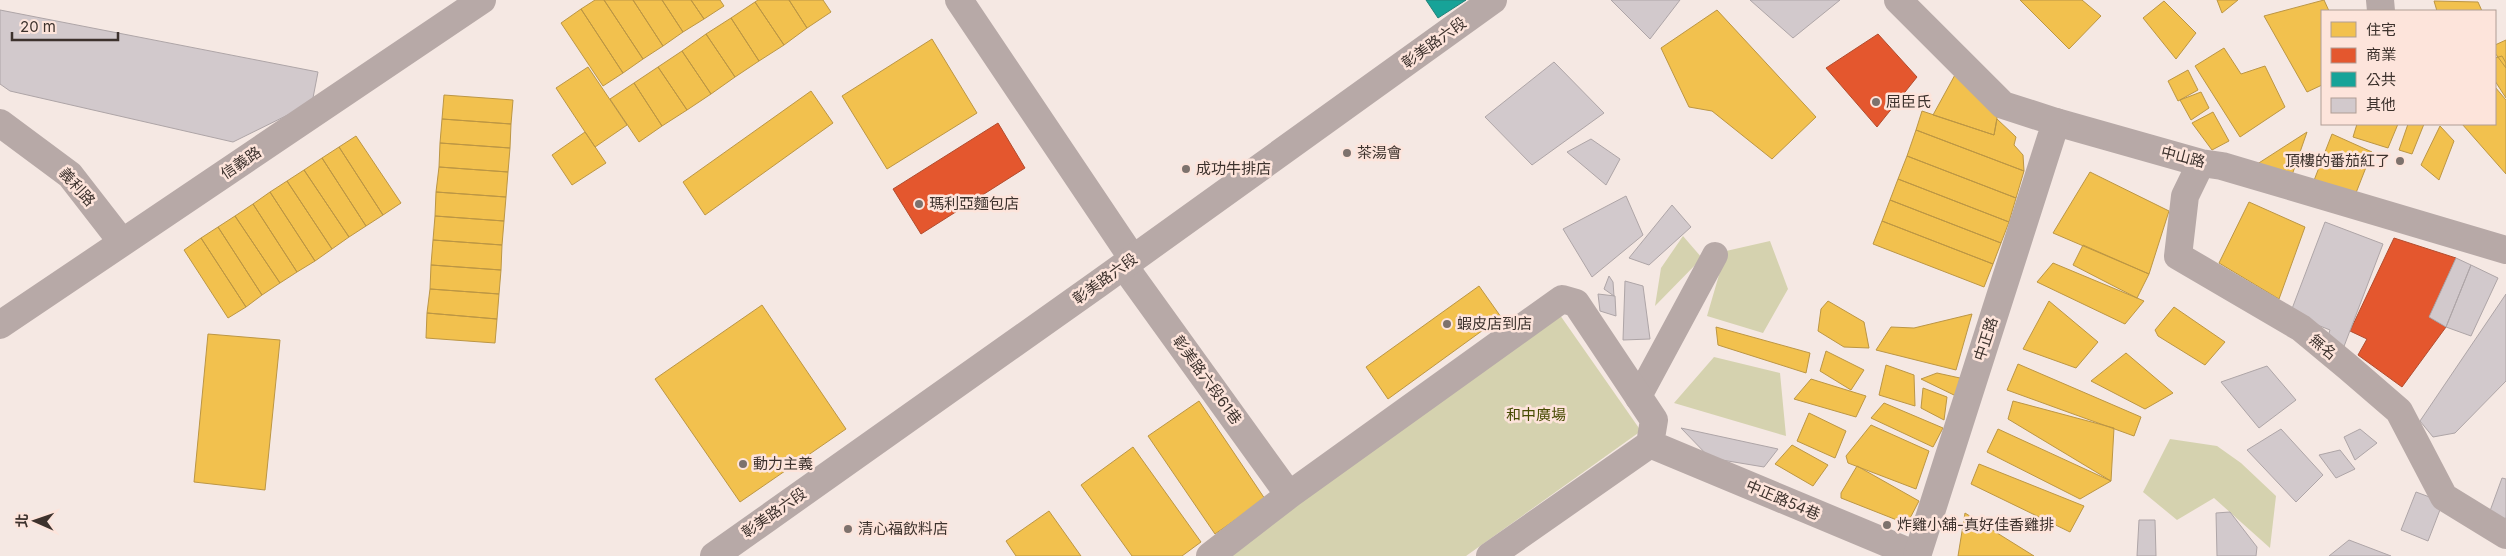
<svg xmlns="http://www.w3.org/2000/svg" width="2506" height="556" font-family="Inter,'Noto Sans TC',sans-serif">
  <rect width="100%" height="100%" fill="#f5e8e3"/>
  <path fill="#d5d2af" d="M1683 236 1702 258 1655 306 1661 268Z
    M1770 241 1788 289 1763 333 1707 316 1726 251Z
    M1555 308 1641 431 1466 556H1223Z
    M1714 357 1780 373 1786 436 1674 403Z
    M2170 439 2217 446 2241 463 2276 496 2270 548 2214 498 2177 520 2143 492Z"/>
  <path fill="#f2c14e" stroke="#bc9644" d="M595 0H604L643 59 623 73 581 9Z
    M604 0H633L663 46 643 59Z
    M633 0H662L683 32 663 46Z
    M662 0H691L704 19 683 32Z
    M691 0H720L724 6 704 19Z
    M758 0H789L807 28 784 45 755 2Z
    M789 0H823L831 12 807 28Z
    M2020 0H2082L2101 16 2069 49Z
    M2217 0H2238L2222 13Z
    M2324 0 2329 11H2322V85L2307 92 2264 16Z
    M2164 1 2196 33 2176 59 2143 18Z
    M2434 1 2478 2 2482 11H2437Z
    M755 2 784 45 759 61 731 18Z
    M581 9 623 73 603 86 561 23Z
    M1717 10 1816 117 1772 159 1712 111 1689 107 1661 48Z
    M731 18 759 61 735 77 706 34Z
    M706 34 735 77 711 94 682 51Z
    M932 39 977 113 887 169 842 96Z
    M2506 40V68L2495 53V45Z
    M2224 48 2241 74 2265 66 2285 107 2240 137 2195 66Z
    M682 51 711 94 687 110 658 67Z
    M2502 56 2506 63V98L2495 81V58Z
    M588 67 627 125 595 147 556 88Z
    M658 67 687 110 662 126 634 83Z
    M2188 70 2198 90 2178 101 2168 81Z
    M1956 73 1998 112 1994 135 1933 115Z
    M634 83 662 126 639 142 610 99Z
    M2495 87 2506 100V174L2462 124H2495Z
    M811 91 833 123 705 215 683 182Z
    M2201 92 2209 108 2191 120 2180 100Z
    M444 95 513 100 511 124 442 119Z
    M1922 111 1994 135 1997 119 2016 137 2014 145 2023 155 2024 171 1916 130Z
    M2213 112 2229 141 2212 150 2192 123Z
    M442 119 511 124 510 148 440 143Z
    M2357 124H2398L2388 148 2353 137Z
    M2408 124H2424L2412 154 2399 150Z
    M2440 126 2454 141 2439 180 2421 165Z
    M1916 130 2024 171 2016 198 1907 156Z
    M585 132 606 163 572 185 552 155Z
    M2307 132 2291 178 2251 168Z
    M2332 134 2372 152 2354 198 2313 183Z
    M356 136 401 203 383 215 339 147Z
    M440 143 510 148 508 172 439 167Z
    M339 147 383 215 366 226 322 158Z
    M1907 156 2016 198 2009 222 1898 179Z
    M322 158 366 226 349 237 304 170Z
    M439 167 508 172 506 197 436 192Z
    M304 170 349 237 332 249 287 181Z
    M2090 172 2169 211 2149 274 2053 233Z
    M1898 179 2009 222 2001 243 1890 200Z
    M287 181 332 249 315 261 270 192Z
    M270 192 315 261 297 272 253 204Z
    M436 192 506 197 504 221 435 216Z
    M1890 200 2001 243 1993 264 1882 221Z
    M2249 202 2305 227 2279 299 2219 263Z
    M253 204 297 272 280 283 235 216Z
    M235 216 280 283 262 295 218 227Z
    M435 216 504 221 502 245 433 240Z
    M1882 221 1993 264 1984 287 1873 244Z
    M218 227 262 295 246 307 201 238Z
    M201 238 246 307 228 318 184 250Z
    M433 240 502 245 501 270 431 265Z
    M2083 245 2149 274 2137 298 2073 265Z
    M2053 263 2137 298 2144 301 2125 324 2037 282Z
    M431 265 501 270 499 294 430 289Z
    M1479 286 1501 317 1388 399 1366 367Z
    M430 289 499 294 497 319 427 313Z
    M1828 301 1864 322 1869 348 1844 347 1818 331 1821 309Z
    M2049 301 2098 342 2076 368 2023 349Z
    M762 305 846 429 740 502 655 379Z
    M2174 307 2225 342 2205 365 2158 336 2155 330Z
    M427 313 497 319 495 343 426 338Z
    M1972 314 1956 370 1876 350 1891 327 1914 328Z
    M1716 327 1810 353 1806 373 1718 345Z
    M208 334 280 340 265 490 194 482Z
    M1826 351 1864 370 1851 390 1820 371Z
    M2126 353 2173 393 2145 409 2091 381Z
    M2018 364 2141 417 2134 436 2007 390Z
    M1886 365 1914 375 1915 406 1879 395Z
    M1937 373 1960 378 1956 396 1921 379Z
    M1811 379 1866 396 1856 417 1794 399Z
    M1923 388 1947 397 1944 420 1921 408Z
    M1199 401 1265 499 1215 534 1148 436Z
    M2013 401 2114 428 2111 481 2008 419Z
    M1884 403 1943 428 1933 447 1871 418Z
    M1809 413 1846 431 1835 458 1797 441Z
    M1871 425 1929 451 1916 489 1848 463 1846 456Z
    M1998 429 2111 481 2080 499 1987 452Z
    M1792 445 1828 465 1813 486 1775 464Z
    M1133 447 1201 542 1182 556H1132L1081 485Z
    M1979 464 2084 506 2070 532 1971 484Z
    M1857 466 1919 501 1907 524 1841 498V493Z
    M1049 511 1081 556H1016L1006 541Z
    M1965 513 2034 556H1958Z"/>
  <path fill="#e4572e" stroke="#b24c2e" d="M1878 34 1917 77 1877 127 1826 68Z
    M998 123 1025 168 921 234 893 189Z
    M2394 238 2456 258 2429 317 2446 327 2402 387 2358 355 2367 339 2350 331Z"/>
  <path fill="#17a398" stroke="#228178" d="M1426 0H1466L1438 18Z"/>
  <path fill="#d2c9cc" stroke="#aea5a7" d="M1611 0H1680L1650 39Z
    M1750 0H1840L1793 38Z
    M0 10 318 72 312 103 233 142 10 91 0 84Z
    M1554 62 1604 113 1532 165 1485 117Z
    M1591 139 1620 159 1606 185 1567 152Z
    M1626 196 1643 235 1592 277 1563 229Z
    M1672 205 1691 227 1649 265 1629 258Z
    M2325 222 2383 244 2343 349 2326 342 2330 330 2290 314Z
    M2456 258 2471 265 2446 327 2429 317Z
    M2471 265 2498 278 2471 336 2446 327Z
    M1609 276 1613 282 1614 296 1604 289Z
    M1625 281 1643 286 1650 339 1623 340Z
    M1598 294 1615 296 1616 316 1600 311Z
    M2506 294V381L2455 433 2433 437 2420 421Z
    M2267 366 2296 400 2259 428 2221 382Z
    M1681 428 1778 449 1764 467 1710 458Z
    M2281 429 2323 475 2296 502 2247 450Z
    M2360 429 2377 443 2355 460 2344 437Z
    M2340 450 2355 469 2336 478 2319 455Z
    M2502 478 2506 479V517L2502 527 2486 522Z
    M2416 492 2443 502 2428 541 2401 530Z
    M2230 512 2257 547 2256 556H2217L2216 513Z
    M2139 520H2155L2156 556H2137Z
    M2349 540 2391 556H2329Z"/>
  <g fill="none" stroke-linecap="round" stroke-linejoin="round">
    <path stroke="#b7a9a7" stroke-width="26" d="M1638 398 1715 255"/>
    <path stroke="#b7a9a7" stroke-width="28" d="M959 0 1133 259
      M2380 0 2381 11
      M2056 122 2201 163 2222 166 2506 250
      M0 123 70 175 122 242
      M2201 163 2185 196 2178 256 2301 328 2348 367 2399 411 2444 497 2506 535
      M1124 266 1289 495
      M0 325 482 0
      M1650 444 1916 555
      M1210 556 1289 495 1562 299 1576 303 1654 420 1650 444 1490 556"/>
    <path stroke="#b7a9a7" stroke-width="28" d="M1898 0 2003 105 2056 122 1917 556
      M714 556 1098 284 1493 0"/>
  </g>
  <g fill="#7d726d" stroke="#fde4db" stroke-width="2">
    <circle cx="1876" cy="102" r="5"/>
    <circle cx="1347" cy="153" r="5"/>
    <circle cx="2400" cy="161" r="5"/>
    <circle cx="1186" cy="169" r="5"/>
    <circle cx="919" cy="204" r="5"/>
    <circle cx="1447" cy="324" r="5"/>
    <circle cx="743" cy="464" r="5"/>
    <circle cx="1887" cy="525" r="5"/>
    <circle cx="848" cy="529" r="5"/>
  </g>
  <g text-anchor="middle" stroke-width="5" stroke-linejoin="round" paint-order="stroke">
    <g font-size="15" fill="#3d322d" stroke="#fde4db">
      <text transform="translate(1434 43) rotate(-36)" y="5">彰美路六段</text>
      <text transform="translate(2183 157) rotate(14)" y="5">中山路</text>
      <text transform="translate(241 163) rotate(-34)" y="5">信義路</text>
      <text transform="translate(77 187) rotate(48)" y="5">義利路</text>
      <text transform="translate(1105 279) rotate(-36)" y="5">彰美路六段</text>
      <text transform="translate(1986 339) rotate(-72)" y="5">中正路</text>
      <text transform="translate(2323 347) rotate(40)" y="5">無名</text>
      <text transform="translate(1207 380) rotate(54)" y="5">彰美路六段61巷</text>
      <text transform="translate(1783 500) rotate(23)" y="5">中正路54巷</text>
      <text transform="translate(774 513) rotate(-35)" y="5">彰美路六段</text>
    </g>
    <g font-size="15" fill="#3d322d" stroke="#fde4db" text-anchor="start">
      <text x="1886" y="107">屈臣氏</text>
      <text x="1357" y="158">茶湯會</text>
      <text x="2390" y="166" text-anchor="end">頂樓的番茄紅了</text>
      <text x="1196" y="174">成功牛排店</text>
      <text x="929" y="209">瑪利亞麵包店</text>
      <text x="1457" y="329">蝦皮店到店</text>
      <text x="753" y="469">動力主義</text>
      <text x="1897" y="530">炸雞小舖-真好佳香雞排</text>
      <text x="858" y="534">清心福飲料店</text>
    </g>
    <g font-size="15" fill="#484c03" stroke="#fde4db">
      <text x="1536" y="420">和中廣場</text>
    </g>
  </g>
  <rect x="2321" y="10" width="175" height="115" fill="#fde4db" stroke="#b09d95"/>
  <rect x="2331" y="22" width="25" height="15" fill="#f2c14e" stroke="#b09d95"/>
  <text x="2366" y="35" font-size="15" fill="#3d322d">住宅</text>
  <rect x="2331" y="48" width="25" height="15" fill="#e4572e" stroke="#b09d95"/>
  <text x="2366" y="60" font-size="15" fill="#3d322d">商業</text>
  <rect x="2331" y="72" width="25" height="15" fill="#17a398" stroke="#b09d95"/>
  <text x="2366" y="85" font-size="15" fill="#3d322d">公共</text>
  <rect x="2331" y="98" width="25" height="15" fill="#d2c9cc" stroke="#b09d95"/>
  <text x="2366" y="110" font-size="15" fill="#3d322d">其他</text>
  <g transform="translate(35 521) rotate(272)" stroke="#fde4db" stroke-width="4" paint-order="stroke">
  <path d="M0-4L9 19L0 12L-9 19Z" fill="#3d322d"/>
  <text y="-8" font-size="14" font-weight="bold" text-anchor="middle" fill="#3d322d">北</text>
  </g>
  <path d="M12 32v8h106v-8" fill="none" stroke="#3d322d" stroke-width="2.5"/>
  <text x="20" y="32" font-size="15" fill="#3d322d" stroke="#fde4db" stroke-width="4" paint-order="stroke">20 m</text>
</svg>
